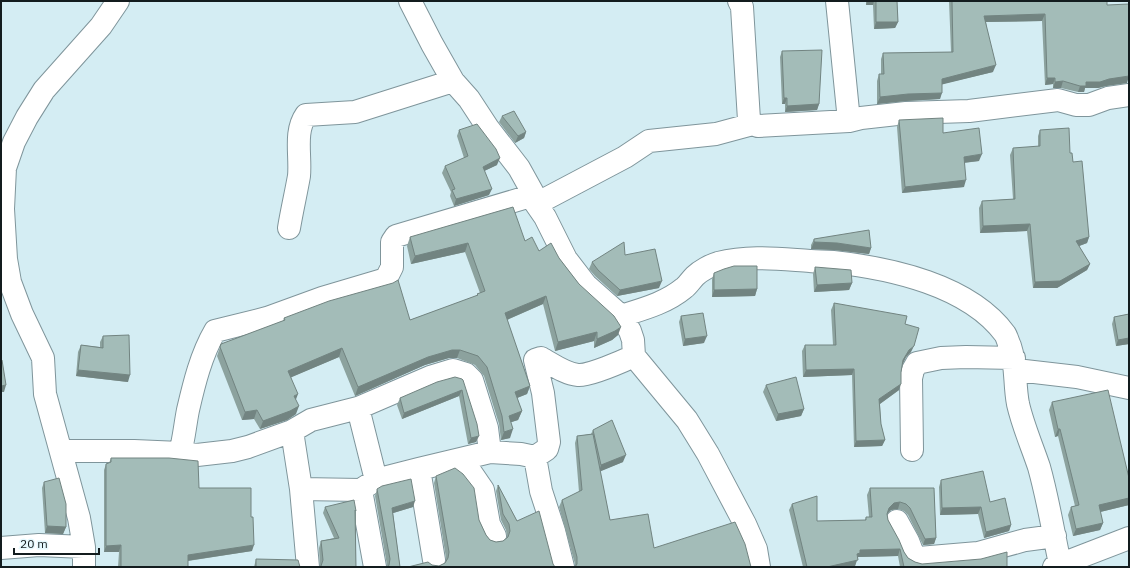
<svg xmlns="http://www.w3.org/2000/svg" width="1130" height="568" font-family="'IBM Plex Sans',sans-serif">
  <rect width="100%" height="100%" fill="#d4edf3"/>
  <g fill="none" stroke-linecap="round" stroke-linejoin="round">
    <defs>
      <path id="minor" d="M410 1 432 44 453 81 469 99 488 128 519 168 534 195 536 204 545 217 566 259 586 285 621 316 630 331 633 340 634 356 687 420 708 454 745 524 756 549 759 567
        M739 1 742 7 749 120 753 124 758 126 849 121 861 118 906 113 969 111 1058 100 1076 105H1089L1108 98 1129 95
        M837 1 849 121
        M536 204 625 157 649 141 716 134 753 124
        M289 228C292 210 296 193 299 176 301 156 294 132 306 115L355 112 453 81
        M621 316C643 309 666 303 684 288 688 285 691 280 695 276 700 271 711 265 718 263 749 255 779 259 810 261 818 262 825 261 833 262 890 268 969 285 1005 334 1007 337 1008 342 1010 346 1017 367 1014 383 1018 404 1023 426 1032 446 1039 467 1048 499 1053 531 1060 564
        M1016 370 1077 377 1129 388
        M358 408 376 480
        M292 431 311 420 358 408 430 377 453 370 466 374 472 380 487 428 490 452
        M912 450 911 378 913 370 917 363 941 358 966 357 1014 358
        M61 451H134L180 453 197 455 232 451 248 447 292 431 301 489 308 567
        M180 453C184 439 185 425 188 410 194 384 201 355 215 331L267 318 322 298 386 279 392 267V242L396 236 534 195
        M535 457 541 491 554 531 563 567
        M455 461 470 471 483 490 489 524 495 536
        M419 469 434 560
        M301 489 361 490 365 487 376 480 419 469 490 452 521 454 535 457 547 449 549 442 543 393 535 360 541 358C552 364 565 374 578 375 589 376 623 361 634 356
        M361 490 375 567
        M897 521 908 541 913 554 919 558 978 553 1025 540 1055 536
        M1 548 39 545 84 547
        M84 567V547L79 518 45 394 43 358 22 314 10 282 6 259 3 209 5 168 14 142 27 117 44 90 101 26 118 1
        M1054 567 1129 538"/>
    </defs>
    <use href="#minor" stroke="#7f959b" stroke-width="24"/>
    <use href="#minor" stroke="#fff" stroke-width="22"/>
  </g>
  <path fill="#8ca29e" d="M866 1H897L898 22 895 28 874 29 873 5H866Z
    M949 1H1107V5L1127 83 1106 86 1098 88H1085L1084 92H1078L1061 88H1053V84L1045 85 1042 21 986 22 993 72 942 84 940 99 906 101 877 104V81L879 74H881V59L883 53 951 52Z
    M782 51 819 104 817 110 785 112V104H782L780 57Z
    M502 116 526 132 524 138 515 143 499 122Z
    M899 120 943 133 979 161 964 163V187L902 193 897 127Z
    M459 130 497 165 484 171 489 195 454 206 450 196 451 192 442 173 445 166 464 158 457 136Z
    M1040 130 1070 153 1073 162 1089 237 1087 243 1079 246 1090 264 1087 270 1057 288H1033L1027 231 980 233 979 208 982 201 1013 199 1010 155 1013 148 1038 147V136Z
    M410 237 525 241 539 251 559 258 618 335 612 340 594 348V341L555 351 543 304 507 320 530 386 527 394 517 398 522 411 518 420 511 422 510 438 501 440 499 424 484 376 475 365 457 358H449L425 365 355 396 339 357 291 377 296 399V414L287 420 260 429 254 419 242 420 217 356 221 344 283 321 284 318 410 320 477 296V294L480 293 465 252 411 264 407 246Z
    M814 239 871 248 869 254 834 250 811 249V245Z
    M625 255 659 288 617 296 595 276 589 269 592 262Z
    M815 267 852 283 849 290 814 292 813 274Z
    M714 273 757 289 755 296 712 297V279Z
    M834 303 905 324 911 352 906 357 903 364 901 372 899 390 880 404 881 424 885 440 882 446 854 447 852 375 803 377 802 351 805 345H833L831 310Z
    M1129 314V344L1116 346 1112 324 1114 317Z
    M681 316 704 343 683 346 679 322Z
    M103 336 128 382 76 376 78 352 81 345 100 347V342Z
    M462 379 476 442 468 444 459 396 402 419 397 405 400 398Z
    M766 385 804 409 801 416 776 421 763 392Z
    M1052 402 1129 478V505L1100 512 1103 523 1100 530 1073 536 1068 515 1071 507 1075 506 1058 436 1055 437 1049 410Z
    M593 430 623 462 600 471 610 520 654 548 751 567H575V564L559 507 562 500 579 492 575 443 577 436 591 434Z
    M111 458 199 488 252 551 188 561V567H118L119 552H104V470L106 464 109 463Z
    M436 476 479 520 486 535 490 540 496 542 503 541 507 537 506 530 501 520 496 491 498 485 517 521 553 564 408 567 432 565 439 566 445 563 446 561V558L434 483Z
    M941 480 990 502 1011 525 1009 531 984 538 978 514 940 515 939 487Z
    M44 482 66 527 63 534 45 533 42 488Z
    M870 488H934L936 538 934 544 923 545 908 515 904 511 898 509 891 510 887 514 888 520 904 552 908 558 915 562 922 564 1007 567H900L898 556 858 557 855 566 852 567H803L789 510 792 504 817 521 865 520 866 517H869L867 495Z
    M377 489 413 507 393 513 400 567H387V565L375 496Z
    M325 507 356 511V567H320L319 548 321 541 334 538 323 513Z
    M256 559 300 567H254Z"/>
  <path fill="#728481" d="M867 1H874L873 5H866Z
    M1045 14 1042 21 982 22 984 16Z
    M876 22H898L895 28 874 29Z
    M996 65 993 72 940 85 942 79Z
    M1129 76 1127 83 1106 86 1098 88H1085L1084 92H1078L1080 86 1086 82Z
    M1047 78H1055L1053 84 1045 85Z
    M1063 81 1061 88H1053L1055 82Z
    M942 93 940 99 906 101 877 104 880 97 908 94Z
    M784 98H787L785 104H782Z
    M819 104 817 110 785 112 787 106Z
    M526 132 524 138 515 143 518 136Z
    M982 154 979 161 961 163 964 157Z
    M500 158 497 165 480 173 483 167Z
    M966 180 964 187 902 193 905 187Z
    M492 189 489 195 454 206 456 199Z
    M1030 224 1027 231 980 233 983 226Z
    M1089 237 1087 243 1074 248 1076 241Z
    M814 242 837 243 871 248 869 254 834 250 811 249Z
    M468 243 465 252 411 264 415 256Z
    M1090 264 1087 270 1057 288H1033L1035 282Z
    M662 281 659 288 617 296 620 290Z
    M852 283 849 290 814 292 817 285Z
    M757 289 755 296 712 297 714 290Z
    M546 296 543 304 502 322 505 313Z
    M621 327 618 335 612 340 594 348 597 339Z
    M597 332 594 341 555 351 558 342Z
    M707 336 704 343 683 346 685 339Z
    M1129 338V344L1116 346 1118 340Z
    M914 346 911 352 906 357 901 367 903 360 909 350Z
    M342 348 339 357 285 380 288 371Z
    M452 350H460L457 358H449L425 365 355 396 358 387 428 357Z
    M854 369 852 375 803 377 806 370Z
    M78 370 130 375 128 382 76 376Z
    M901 384 899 390 877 406 879 399Z
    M6 385 4 392H1V386Z
    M530 386 527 394 512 400 515 392Z
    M462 390 459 396 402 419 404 413Z
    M298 394 295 402 294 396Z
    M299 406 296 414 287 420 260 429 263 421Z
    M804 409 801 416 776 421 778 414Z
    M257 410 254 419 242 420 245 412Z
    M522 411 518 420 506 424 509 416Z
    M513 429 510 438 501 440 504 432Z
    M1058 429H1060L1058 436 1055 437Z
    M479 436 476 442 468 444 471 438Z
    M885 440 882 446 854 447 856 441Z
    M626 455 623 462 599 472 601 465Z
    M1129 498V505L1096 513 1099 505Z
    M415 501 413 507 390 514 392 508Z
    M900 502 898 509 891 510 886 515 889 508 894 503Z
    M981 507 978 514 940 515 942 508Z
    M1103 523 1100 530 1073 536 1076 529Z
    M1011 525 1009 531 984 538 986 532Z
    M47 526 66 527 63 534 45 533Z
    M936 538 934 544 923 545 925 539Z
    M121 545 119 552H104L106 546Z
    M254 545 252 551 186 561 188 555Z
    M900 549 898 556 858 557 855 566 852 567H827L857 554 860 550Z"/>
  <path fill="#a3bcb8" stroke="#728481" d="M876 1H897L898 22H876Z
    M952 1H1107V5L1129 4V76L1109 79 1100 82H1086V86H1080L1063 81 1055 82V78H1047L1045 14 984 16 996 65 942 79V93L908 94 880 97 879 74H884L883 53 953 52Z
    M822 50 819 104 787 106V98H784L782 51Z
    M514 111 526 132 518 136 502 116Z
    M943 118V133L979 128 982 154 964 157 966 180 905 187 899 120Z
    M477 124 496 149 500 158 483 167 492 189 456 199 452 190 455 189 445 166 468 156 459 130Z
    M1069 128 1070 153H1072L1073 162 1082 161 1089 237 1076 241 1090 264 1060 281 1035 282 1030 224 983 226 982 201 1015 199 1013 148 1040 146V130Z
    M513 207 525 241 532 237 539 251 551 243 559 258 579 284 614 316 621 327 615 331 597 339V332L558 342 546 296 505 313 530 386 515 392 522 411 509 416 513 429 504 432 502 416 487 367 478 356 460 350H452L428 357 358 387 342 348 288 371 298 394 294 396 299 406 290 411 263 421 257 410 245 412 220 347 221 344 285 320 284 318 329 301 393 283 398 280 410 320 478 295 477 294 485 291 468 243 415 256 410 237Z
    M869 230 871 248 837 243 814 242V239Z
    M624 242 625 255 655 249 662 281 620 290 598 270 592 262Z
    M734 266H757V289L714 290V273L724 269Z
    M815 267 851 270 852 283 817 285Z
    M834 303 907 316 905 324 919 328 914 346 909 350 903 360 901 372V384L879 399 881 424 885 440 856 441 854 369 806 370 805 345H836Z
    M703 313 707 336 685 339 681 316Z
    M1129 314V338L1118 340 1114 317Z
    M129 335 130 375 78 370 81 345 103 348V336Z
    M1 360H2L6 385 1 386Z
    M455 377 462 379 463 380 477 424 479 436 471 438 462 390 404 413 400 398 437 382Z
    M796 377 804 409 778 414 766 385Z
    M1108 390 1129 478V498L1099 505 1103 523 1076 529 1071 507 1079 505 1060 429H1058L1052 402Z
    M612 420 626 455 601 465 593 430Z
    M593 434 610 520 648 514 654 548 735 522 745 544 751 567H575L577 564V557L562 500 582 490 577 436Z
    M111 458H169L198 461 199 488H251V517H253L254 545 188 555V567H121V545L106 546V464L111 462Z
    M455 468 463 474 474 488 479 520 486 535 490 540 496 542 503 541 508 537 510 531 509 524 503 514 498 485 517 521 539 511 553 564 555 567H408L428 562 432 565 439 566 445 563 448 558 449 552 436 476Z
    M983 471 990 502 1005 498 1011 525 986 532 981 507 942 508 941 480Z
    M59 478 66 504V527L47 526 44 482Z
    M411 479 415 501 392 508 400 567H388L389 565 390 559 377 489 382 486Z
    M870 488H934L936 538 925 539 910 508 906 504 900 502 894 503 889 508 887 514 888 520 899 540 904 552 908 558 915 562 922 564 981 559 1007 552V567H904L900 549 860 550V553L857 554 858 560 827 567H807L792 504 817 496V521L866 520V517H872Z
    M354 500 356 511 355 510 356 567H321V566L323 560 321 541 339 538 325 507Z
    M256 559 298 560 300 567H256Z"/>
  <rect width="1130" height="568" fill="none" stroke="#131c1e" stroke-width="4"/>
  <path d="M14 548v6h85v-6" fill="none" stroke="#131c1e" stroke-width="2"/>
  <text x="20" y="548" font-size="12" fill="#131c1e" stroke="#e5f9fe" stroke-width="3" paint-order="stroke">20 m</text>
</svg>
